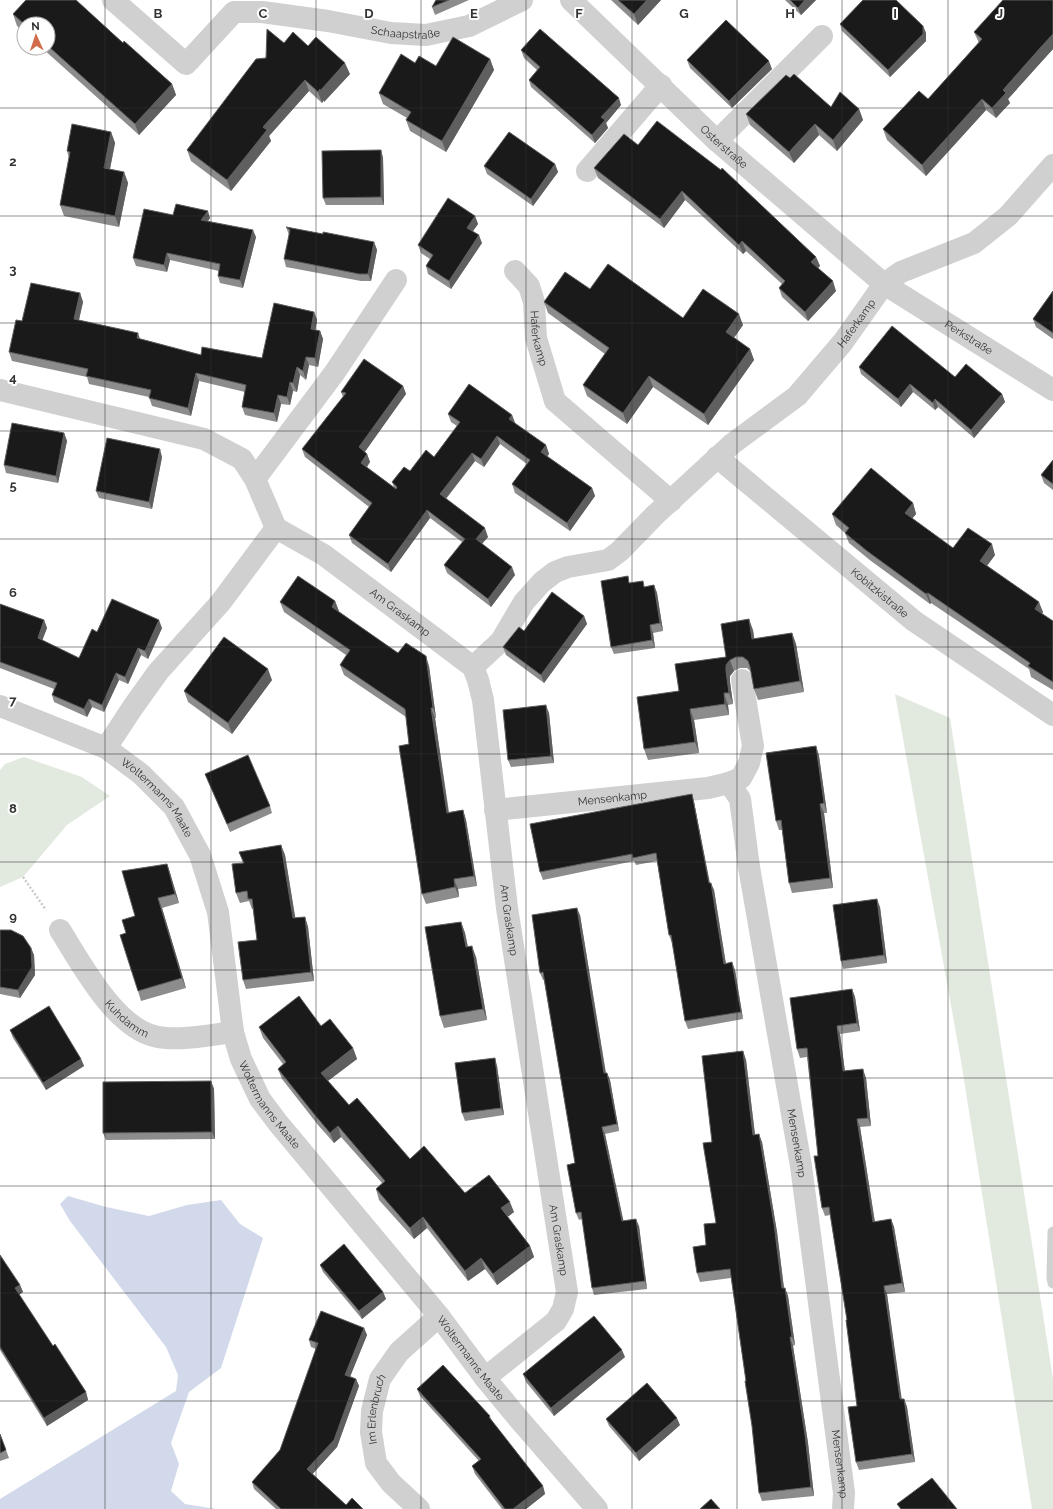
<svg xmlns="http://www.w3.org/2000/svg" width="1053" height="1509" font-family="Raleway,sans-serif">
  <rect width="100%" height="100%" fill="#fff"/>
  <path fill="#e2eae0" d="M895 694 950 718 1053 1379V1509H1032L961 1061Z
    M24 757 82 777 110 796 67 825 23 877 0 887V770L5 764Z"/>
  <path fill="#d2d9ea" d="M68 1196 106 1207 149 1216 187 1205 221 1200 240 1224 263 1238 221 1368 189 1392 171 1443 179 1464 171 1491 185 1504 216 1509H0V1499L176 1391 178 1375 166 1347 70 1221 60 1204Z"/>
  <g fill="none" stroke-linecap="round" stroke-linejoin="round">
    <path stroke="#cacaca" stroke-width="2.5" stroke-dasharray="2 2" stroke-linecap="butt" d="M23 877 46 910"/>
    <path stroke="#d0d0d0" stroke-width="11" d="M1053 1232 1052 1278 1053 1283"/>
    <g stroke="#d0d0d0" stroke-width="22">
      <path id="s1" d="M113 0 186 64 234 12H262L328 21 391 33 426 35 469 26 522 0"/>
      <path id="s2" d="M571 0 717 141 884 284 1053 390"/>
      <path d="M717 141 822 36"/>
      <path d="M587 171 661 85"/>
      <path id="s3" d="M515 271 529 286 534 302 536 338 555 401 671 501"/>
      <path d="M0 390 204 439 242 459 255 479"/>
      <path id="s4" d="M717 457 914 621 1053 715"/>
      <path d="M276 528 255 479 335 372 396 280"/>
      <path id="s5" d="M473 667 501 641 524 602 542 582 555 572 568 567 608 560 620 551 655 515 732 444 797 396 843 342 884 284 901 272 974 243 1008 216 1053 165"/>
      <path id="s6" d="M0 706 106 748 141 774 174 807 200 855 218 912 233 1032 241 1059 260 1099 278 1123 439 1316 485 1378 518 1418 597 1509"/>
      <path id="s7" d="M106 748 133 707 158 672 221 602 276 528 324 555 473 667 478 680 483 700 507 908 567 1292 563 1309 556 1321 485 1378"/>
      <path d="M729 783 741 778 749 763 753 746 742 680"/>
      <path id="s8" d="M495 810 708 788 729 783 740 799 749 867 801 1166 844 1493 843 1509"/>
      <path id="s9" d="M60 930C81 963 114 1026 154 1036 177 1042 209 1035 233 1032"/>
      <path id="s10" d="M419 1509 391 1483 376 1463 371 1432 372 1411 380 1379 399 1352 439 1316"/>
    </g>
  </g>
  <path fill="#8c8c8c" d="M26 0H76L123 43 124 41 172 84 176 95 139 135 42 48H48V24H24V32L17 26 13 14Z
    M436 0H469L435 15 432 7Z
    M611 0H661L638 25Z
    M785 0H816L801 15Z
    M1053 0V49L1008 99 1010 103 996 118 986 110 926 176 887 140 883 129 928 99 979 43 974 32Z
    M840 24 923 26 926 33V41L890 77 842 31Z
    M308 46 350 74 324 102V100L322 103 309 91 269 136 271 141 231 191 191 161 187 150 266 58Z
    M521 50 621 105 606 123 608 128 595 143 531 87 529 80 537 70 524 58Z
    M490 59 494 70 446 152 410 131 406 120 407 118 383 104 379 93 415 63 436 66Z
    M687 60 772 69 732 108 690 68Z
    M790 78 831 107 859 109 863 120 837 151 819 135 794 163 750 125 746 114Z
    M111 132 115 143 110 169 124 172 128 183 119 227 64 216 60 205 69 158 67 151Z
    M638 145 816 257 820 266 818 268 836 291 808 321 782 297 779 288 782 284 746 251 743 254 685 200 664 228 598 178 594 168Z
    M381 150 383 158 384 205H326L323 198Z
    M555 164 558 172 533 206 487 174 484 166Z
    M173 215 210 218 208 221 256 237 243 288 220 283 218 276 219 271 170 260 167 272 136 266 133 258Z
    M475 216 478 224 473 231 482 243 451 289 428 274 426 266 430 259 421 253 418 245Z
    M286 227 323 234 374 242 377 250 371 281H361L286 267 284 259 289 235Z
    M590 289 683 318 743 325 734 338 750 349 754 360 708 425 653 387 627 424 587 396 583 385 605 354 548 313 544 302Z
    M1053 291V339L1036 327 1033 319Z
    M80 293 83 302 79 320 140 339 201 355 262 358 314 312 317 320 315 330 320 331 323 339 318 367 309 365 306 380 300 375 297 392 293 391 290 405 281 404 277 422 245 415 242 407 245 392 199 381 191 416 152 406 149 397 89 384 87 377 12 361 9 352 22 321Z
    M859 367 955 377 1002 394 1005 402 974 438 938 407 935 410 913 392 901 407 861 374Z
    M403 386 406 394 364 452 367 454 370 462 367 467 394 487 392 482 410 471 434 457 457 426 451 422 448 414 512 415 515 423V424L546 445 549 454 547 456 592 488 595 496 570 531 515 493 512 484 527 464 500 444 484 467 475 461 446 499 488 537 482 544 515 575 491 607 447 573 444 565 462 542 430 518 391 572 352 543 349 535 369 507 305 457 302 449 343 397 341 392Z
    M64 433 67 441 58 483 6 473 4 465Z
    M162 457 152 509 99 498 96 491Z
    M1053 460V490L1044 483 1041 475Z
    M913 503 916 514 912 519 953 548 995 555 987 566 1043 612 1042 614 1053 621V690L1031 677 1029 669 931 603 930 604 871 561 849 543 845 533 836 525 832 514Z
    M630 583 645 587 654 585 657 593 663 631 653 633 655 648 614 654 611 647Z
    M335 601 339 612 398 653 429 666 436 718H435L449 812 463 810 466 820 477 886 458 889 459 897 426 904 422 894 409 744 406 717 344 675 340 665 346 655 284 612 280 602Z
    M0 604 44 620 47 628 42 641 79 658 97 632 162 628 148 659 141 655 128 684 119 680 104 712 92 707 87 717 54 702 52 695 54 689 0 668Z
    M584 616 587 624 544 683 506 655 503 647 524 631Z
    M753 630 754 639 792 633 796 644 804 692 758 700 754 689 751 672 747 668H740L734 671 730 676V682L733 704 728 705 729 715 694 720 699 753 648 760 644 749 679 691 726 657Z
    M272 680 232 734 188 702 184 691Z
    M549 713 554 763 511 767 508 760Z
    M816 746 819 756 827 813H824L833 888 792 893 789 883 782 830H779L776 821Z
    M205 774 270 806 272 813 230 832Z
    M694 802 710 883 714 890 726 964 735 970 743 1019 688 1029 685 1021 672 943 669 935 657 861 636 865 634 861 543 880 540 872Z
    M281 845 285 855 295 918 305 917 308 927 314 981 246 989 243 980 257 940 253 909H252L249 901 240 903 236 893 243 863 239 852Z
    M167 864 170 873 179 903 162 908 186 988 141 1001 138 991 126 933 135 916Z
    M880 907 887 963 843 969 841 961Z
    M580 915 606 1073H607L610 1080 619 1131 605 1134 623 1221 639 1226 647 1289 594 1295 592 1288 582 1219 579 1220 576 1213 575 1163 544 980H543L540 973Z
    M461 922 465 933 468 947 476 957 487 1020 444 1028 440 1016Z
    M0 930 31 948 34 955 35 975 20 998 0 994Z
    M852 989 855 997 860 1031 840 1034 845 1071 866 1078 871 1126 860 1127 875 1222 891 1219 894 1227 905 1292 887 1294 901 1399H904L907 1407 915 1462 859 1470 856 1462 857 1406 847 1320 830 1215 825 1216 822 1208 818 1156 807 1057 800 1058 797 1049Z
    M321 1026 353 1048 357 1059 328 1081 349 1105 410 1159 465 1193 514 1212 507 1217 530 1246 534 1257 497 1285 485 1269 468 1281 427 1228 414 1239 379 1200 376 1189 382 1183 341 1137 334 1143 318 1125 282 1079 278 1069 283 1064 263 1038 259 1027Z
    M10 1030 81 1059 84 1066 46 1090 13 1038Z
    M743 1051 746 1060 755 1135 762 1142 777 1232 784 1288H785L788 1296 795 1345 793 1346 808 1443 814 1496 762 1501 759 1493 752 1426 746 1381 731 1278 700 1282 697 1273 716 1223 712 1142Z
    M497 1066 504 1115 465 1121 462 1113Z
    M211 1081 214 1089 215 1139 106 1140 103 1133Z
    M0 1255 20 1285 23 1292 19 1295 53 1346 86 1392 88 1400 47 1426 0 1350Z
    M320 1265 383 1292 386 1299 362 1319 323 1272Z
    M364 1328 367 1335 350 1376 356 1379 359 1386 337 1447 312 1474 346 1505 363 1509H276L254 1489 252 1482 280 1450 316 1349 311 1347 309 1340Z
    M625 1357 554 1416 526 1382 523 1374Z
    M417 1389 490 1416 492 1422 543 1486 545 1494 526 1509H502L475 1474 472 1466 479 1461 420 1396Z
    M606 1419 680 1425 639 1461 609 1426Z
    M0 1434 9 1458 0 1461Z"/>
  <path fill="#5f5f5f" d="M647 0H661L638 25 634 14Z
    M805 0H816L801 15 798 8Z
    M923 26 926 33V41L890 77 888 70Z
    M1053 34V49L1008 99 1010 103 996 118 992 108 1003 90 1041 47Z
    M490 59 494 70 446 152 442 141Z
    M769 61 772 69 732 108 729 101Z
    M345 63 350 74 324 102V100L322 103 318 92Z
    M305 80 309 91 269 136 271 141 231 191 227 180 263 127Z
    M172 84 176 95 139 135 135 124Z
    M619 98 621 105 606 123 608 128 595 143 592 135 601 117Z
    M982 99 986 110 926 176 922 165Z
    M859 109 863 120 837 151 833 140Z
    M815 124 819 135 794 163 789 152Z
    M111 132 115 143 108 179 104 168Z
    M381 150 383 158 384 205 381 197Z
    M555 164 558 172 533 206 531 199Z
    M124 172 128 183 119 227 115 216Z
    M682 191 685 200 664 228 660 219Z
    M208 211 210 218 204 227 201 220Z
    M475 216 478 224 470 235 467 228Z
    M253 230 256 237 243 288 240 280Z
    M479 235 482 243 451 289 449 281Z
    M742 241 746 251 743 254 739 245Z
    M374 242 377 250 371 281 368 274Z
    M167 253 170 260 167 272 164 265Z
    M816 257 820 266 815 271 811 262Z
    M833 281 836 291 808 321 805 312Z
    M80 293 83 302 77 328 74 319Z
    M314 312 317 320 314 338 311 329Z
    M739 314 743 325 730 343 726 332Z
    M320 331 323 339 318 367 315 358Z
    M138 333 141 342 137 338Z
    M750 349 754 360 708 425 704 414Z
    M306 357 309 365 306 380 303 371Z
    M297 367 300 375 297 392 293 383Z
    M196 373 199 381 191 416 188 408Z
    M649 376 653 387 627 424 623 413Z
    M290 382 293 391 290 405 287 397Z
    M910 384 913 392 901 407 898 399Z
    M403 386 406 394 362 456 359 447Z
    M1002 394 1005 402 974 438 971 430Z
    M278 395 281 404 277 422 274 413Z
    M935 399 938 407 935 410 933 403Z
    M512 415 515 423 512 428 509 419Z
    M64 433 67 441 58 483 56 476Z
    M497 436 500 444 484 467 481 459Z
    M546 445 549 454 544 461 541 452Z
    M160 449 162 457 152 509 149 502Z
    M472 453 475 461 443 502 440 494Z
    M367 454 370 462 364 471 361 463Z
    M592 488 595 496 570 531 567 523Z
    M913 503 916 514 908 523 905 513Z
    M427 510 430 518 391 572 388 564Z
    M485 528 488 537 479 547 476 539Z
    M992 544 995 555 983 571 980 561Z
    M512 567 515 575 491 607 488 599Z
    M654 585 657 593 663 631 660 623Z
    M928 593 931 603 930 604 926 594Z
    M335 601 339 611 335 617 332 607Z
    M1039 602 1043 612 1038 619 1035 609Z
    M584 616 587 624 544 683 541 675Z
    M749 619 753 630 756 650 752 639Z
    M44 620 47 628 40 646 38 638Z
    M159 620 162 628 148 659 145 651Z
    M650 625 653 633 655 648 652 640Z
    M792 633 796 644 804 692 800 681Z
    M138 648 141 655 128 684 125 677Z
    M426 656 429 666 436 718 433 708Z
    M730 660 734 671 730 676V682L733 704 729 693 726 671V665Z
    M268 669 272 680 232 734 228 723Z
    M116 673 119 680 104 712 102 705Z
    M724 693 728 705 729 715 725 704Z
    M89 699 92 707 87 717 84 709Z
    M546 705 549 713 554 763 551 756Z
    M431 708 435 718 450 823 447 813Z
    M690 709 694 720 699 753 695 742Z
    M816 746 819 756 827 813 824 803Z
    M692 794 694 802 711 891 709 883Z
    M820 804 824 813 833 888 830 878Z
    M463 810 466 820 477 886 474 876Z
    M281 845 285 855 297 928 293 918Z
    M167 864 170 873 179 903 175 894Z
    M454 879 458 889 459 897 455 887Z
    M711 883 714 890 727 971 724 964Z
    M158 898 162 908 186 988 182 978Z
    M877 899 880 907 887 963 884 955Z
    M577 908 580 915 607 1081 604 1073Z
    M305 917 308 927 314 981 311 972Z
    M461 922 465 933 470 958 466 947Z
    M472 946 476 957 487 1020 483 1009Z
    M31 948 34 955 35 975 20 998 18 990Z
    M732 962 735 970 743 1019 741 1012Z
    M852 989 855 997 860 1031 857 1023Z
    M837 1026 840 1034 846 1080 843 1071Z
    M353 1048 357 1059 325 1083 321 1073Z
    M743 1051 746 1060 756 1143 753 1135Z
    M495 1058 497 1066 504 1115 501 1108Z
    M81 1059 84 1066 46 1090 43 1083Z
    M863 1069 866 1078 871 1126 868 1118Z
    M607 1073 610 1080 619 1131 617 1124Z
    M211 1081 214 1089 215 1139 212 1132Z
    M857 1119 860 1127 876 1230 873 1222Z
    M338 1126 341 1137 334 1143 330 1133Z
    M602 1127 605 1134 625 1228 622 1221Z
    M759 1134 762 1142 777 1232 785 1297 782 1288Z
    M510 1202 514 1212 505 1219 501 1208Z
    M423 1217 427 1228 414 1239 410 1228Z
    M636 1219 639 1226 647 1289 645 1281Z
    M891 1219 894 1227 905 1292 902 1283Z
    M530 1246 534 1257 497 1285 493 1274Z
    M481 1258 485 1269 468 1281 465 1271Z
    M20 1285 23 1292 17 1296 15 1288Z
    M884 1286 887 1294 903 1408 900 1399Z
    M785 1288 788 1296 795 1345 792 1337Z
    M383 1292 386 1299 362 1319 359 1311Z
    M364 1328 367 1335 348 1382 345 1375Z
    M790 1337 793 1346 808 1443 814 1496 811 1487Z
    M622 1350 625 1357 554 1416 551 1408Z
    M356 1379 359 1386 337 1447 310 1477 307 1469Z
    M86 1392 88 1400 47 1426 44 1418Z
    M904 1399 907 1407 915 1462 912 1454Z
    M677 1418 680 1425 639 1461 636 1453Z
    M543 1486 545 1494 526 1509H513Z"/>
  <path fill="#1a1a1a" stroke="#5f5f5f" d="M26 0H76L123 43 124 41 172 84 135 124 48 46V24H24L13 14Z
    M436 0H449L432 7Z
    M618 0H647L634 14Z
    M790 0H805L798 8Z
    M863 0H896L923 26V34L888 70 840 24Z
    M1003 0H1053V34L1041 47 1003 90 1006 93 992 108 982 99 922 165 883 129 919 91 928 99 982 39 974 32Z
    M726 20 769 61 729 101 687 60Z
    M267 29 284 43 293 32 308 46 316 37 345 63 320 91V89L318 92 305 80 263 127 267 130 227 180 187 150 256 59 266 58Z
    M540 29 619 98 601 117 605 120 592 135 529 80 540 67 521 50Z
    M453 37 490 59 442 141 406 120 411 112 379 93 401 54 415 63 419 56 436 66Z
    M794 74 831 107 840 92 859 109 833 140 815 124 789 152 746 114 786 75 790 78Z
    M657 121 721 170 722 168 816 257 811 262 833 281 805 312 779 288 785 281 742 241 739 245 682 191 660 219 594 168 624 134 638 145Z
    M72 124 111 132 104 168 124 172 115 216 60 205 70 152 67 151Z
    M509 132 555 164 531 199 484 166Z
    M381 150V197L323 198 322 151Z
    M448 198 475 216 467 228 479 235 449 281 426 266 433 255 418 245Z
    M176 204 208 211 201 220 253 230 240 280 218 276 220 264 167 253 164 265 133 258 144 209 173 215Z
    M286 227 323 234V232L374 242 368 274H359L284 259 290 230Z
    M608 264 683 318 703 289 739 314 726 332 750 349 704 414 649 376 623 413 583 385 609 348 544 302 565 272 590 289Z
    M31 283 80 293 74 319 138 333 137 338 201 355 202 347 262 358 274 303 314 312 311 329 320 331 315 358 306 357 303 371 297 367 293 383 290 382 287 397 278 395 274 413 242 407 246 385 196 373 188 408 149 398 151 390 86 376 88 369 9 352 16 320 22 321Z
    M1053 291V333L1033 319Z
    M892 326 955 377 966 364 1002 394 971 430 935 399 933 403 910 384 898 399 859 367Z
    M364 359 403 386 359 447 367 454 361 463 396 489 397 487 392 482 404 467 410 471 426 450 434 457 460 422 448 414 469 384 512 415 509 419 546 445 541 452 592 488 567 523 512 484 530 460 497 436 481 459 472 453 440 494 485 528 476 539 512 567 488 599 444 565 465 539 427 510 388 564 349 535 372 503 302 449 346 393 341 392Z
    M12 423 64 433 56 476 4 465Z
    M107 438 160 449 149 502 96 491Z
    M1053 460V484L1041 475Z
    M871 468 913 503 905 513 953 548 968 528 992 544 980 561 1039 602 1035 609 1053 621V682L1028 666 1030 663 928 593 926 594 867 551 845 533 849 528 832 514Z
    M298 576 335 601 332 607 398 653 406 643 426 656 433 708H431L447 813 463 810 474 876 454 879 455 887 422 894 399 746 409 744 405 709 340 665 350 650 280 602Z
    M628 576 629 583 643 581 644 587 654 585 660 623 650 625 652 640 611 647 601 581Z
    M552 592 584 616 541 675 503 647 519 627 524 631Z
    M112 599 159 620 145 651 138 648 125 677 116 673 102 705 89 699 84 709 52 695 57 683 0 662V604L44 620 38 638 79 658 92 629 97 632Z
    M749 619 752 639 792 633 800 681 754 689 750 667 748 661 743 657H736L730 660 726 665V671L729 693H724L725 704 690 709 695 742 644 749 637 697 679 691 675 664 726 657 721 624Z
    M224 637 268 669 228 723 184 691Z
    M546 705 551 756 508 760 503 710Z
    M816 746 824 803 820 804 830 878 789 883 781 820 776 821 766 753Z
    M248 755 270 806 227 824 205 774Z
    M692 794 709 883H711L724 964 732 962 741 1012 685 1021 671 935H669L656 853 633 858 632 854 540 872 530 824Z
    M281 845 293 918 305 917 311 972 243 980 238 942 257 940 252 899H248L247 891 236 893 232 864 244 863 239 852Z
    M167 864 175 894 158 898 182 978 138 991 120 935 126 933 122 920 135 916 122 871Z
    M877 899 884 955 841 961 833 905Z
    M577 908 604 1073H607L617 1124 602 1127 622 1221 636 1219 645 1281 592 1288 581 1212 576 1213 567 1165 575 1163 543 972 540 973 532 915Z
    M461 922 466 947 472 946 483 1009 440 1016 425 927Z
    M0 930H11L23 936 31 948 32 967 18 990 0 987Z
    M852 989 857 1023 837 1026 843 1071 863 1069 868 1118 857 1119 873 1222 891 1219 902 1283 884 1286 900 1399H904L912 1454 856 1462 848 1407 857 1406 846 1320H847L829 1207 822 1208 814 1156H818L807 1048 797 1049 790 998Z
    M299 996 321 1026 330 1019 353 1048 321 1073 349 1105 357 1098 410 1159 424 1146 465 1193 489 1175 510 1202 501 1208 530 1246 493 1274 481 1258 465 1271 423 1217 410 1228 376 1189 385 1181 338 1126 330 1133 314 1114 278 1069 286 1062 259 1027Z
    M49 1006 81 1059 43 1083 10 1030Z
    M743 1051 753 1135 759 1134 774 1224 782 1288H785L792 1337H790L805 1435 811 1487 759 1493 752 1426 745 1381H746L730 1269 697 1273 693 1247 706 1245 704 1224 716 1223 703 1143 712 1142 702 1056Z
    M495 1058 501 1108 462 1113 455 1063Z
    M211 1081 212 1132 103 1133V1082Z
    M344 1244 383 1292 359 1311 320 1265Z
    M0 1255 20 1285 15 1288 53 1346 55 1344 86 1392 44 1418 0 1347Z
    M321 1311 364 1328 345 1375 356 1379 334 1440 307 1469 346 1505 352 1498 363 1509H281L252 1482 280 1450 318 1343 309 1340Z
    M594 1316 622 1350 551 1408 523 1374Z
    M443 1365 490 1416 489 1417 543 1486 513 1509H505L472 1466 481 1459 417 1389Z
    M647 1383 677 1418 636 1453 606 1419Z
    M0 1434 6 1450 0 1453Z
    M932 1478 957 1509H901L897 1504Z
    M711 1499 720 1509H700Z"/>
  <path fill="none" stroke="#333" stroke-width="1" stroke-opacity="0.55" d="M105 0V1509M211 0V1509M316 0V1509M421 0V1509M526 0V1509M632 0V1509M737 0V1509M842 0V1509M948 0V1509M0 108H1053M0 216H1053M0 323H1053M0 431H1053M0 539H1053M0 647H1053M0 754H1053M0 862H1053M0 970H1053M0 1078H1053M0 1186H1053M0 1293H1053M0 1401H1053"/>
  <g text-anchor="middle" stroke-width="4" stroke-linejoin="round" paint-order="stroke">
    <g font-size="11" fill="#333" stroke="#fff">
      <text dy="4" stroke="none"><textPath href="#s1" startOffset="341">Schaapstraße</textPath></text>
      <text dy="4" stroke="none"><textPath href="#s2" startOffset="212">Osterstraße</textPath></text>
      <text dy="4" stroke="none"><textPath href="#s5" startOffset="526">Haferkamp</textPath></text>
      <text dy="4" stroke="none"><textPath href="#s2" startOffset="523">Perkstraße</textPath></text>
      <text dy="4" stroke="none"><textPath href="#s3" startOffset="74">Haferkamp</textPath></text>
      <text dy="4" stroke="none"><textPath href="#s4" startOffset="212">Kobitzkistraße</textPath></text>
      <text dy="4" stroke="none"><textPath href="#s7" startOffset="429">Am Graskamp</textPath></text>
      <text dy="4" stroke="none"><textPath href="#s8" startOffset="118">Mensenkamp</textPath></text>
      <text dy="4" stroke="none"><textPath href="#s6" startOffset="186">Woltermanns Maate</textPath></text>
      <text dy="4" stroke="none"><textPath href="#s7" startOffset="776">Am Graskamp</textPath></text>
      <text dy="4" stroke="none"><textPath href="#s9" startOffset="112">Kuhdamm</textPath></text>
      <text dy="4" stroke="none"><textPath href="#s6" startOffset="522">Woltermanns Maate</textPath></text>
      <text dy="4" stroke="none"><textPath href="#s8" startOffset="604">Mensenkamp</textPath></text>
      <text dy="4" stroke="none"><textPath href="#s7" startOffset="1100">Am Graskamp</textPath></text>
      <text dy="4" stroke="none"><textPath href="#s6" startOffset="846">Woltermanns Maate</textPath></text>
      <text dy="4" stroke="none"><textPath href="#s10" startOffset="118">Im Erlenbruch</textPath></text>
      <text dy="4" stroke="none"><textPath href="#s8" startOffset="928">Mensenkamp</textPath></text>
    </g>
  </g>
  <g font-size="13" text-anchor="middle" font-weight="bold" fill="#333" stroke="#fff" stroke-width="4" stroke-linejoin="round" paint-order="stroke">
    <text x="158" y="18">B</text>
    <text x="263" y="18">C</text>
    <text x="369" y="18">D</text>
    <text x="474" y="18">E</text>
    <text x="579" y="18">F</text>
    <text x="684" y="18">G</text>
    <text x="790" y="18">H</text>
    <text x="895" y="18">I</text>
    <text x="1000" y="18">J</text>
    <text x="13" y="166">2</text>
    <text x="13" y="274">3</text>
    <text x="13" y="382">4</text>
    <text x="13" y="490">5</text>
    <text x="13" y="597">6</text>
    <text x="13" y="705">7</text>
    <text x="13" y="813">8</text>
    <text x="13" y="921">9</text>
  </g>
  <g transform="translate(36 36) rotate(357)"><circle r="19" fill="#ffffff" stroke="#adadad"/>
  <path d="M0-3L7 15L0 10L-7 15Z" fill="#d26d4c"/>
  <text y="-6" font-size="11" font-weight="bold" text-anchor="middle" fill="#333333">N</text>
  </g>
</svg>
